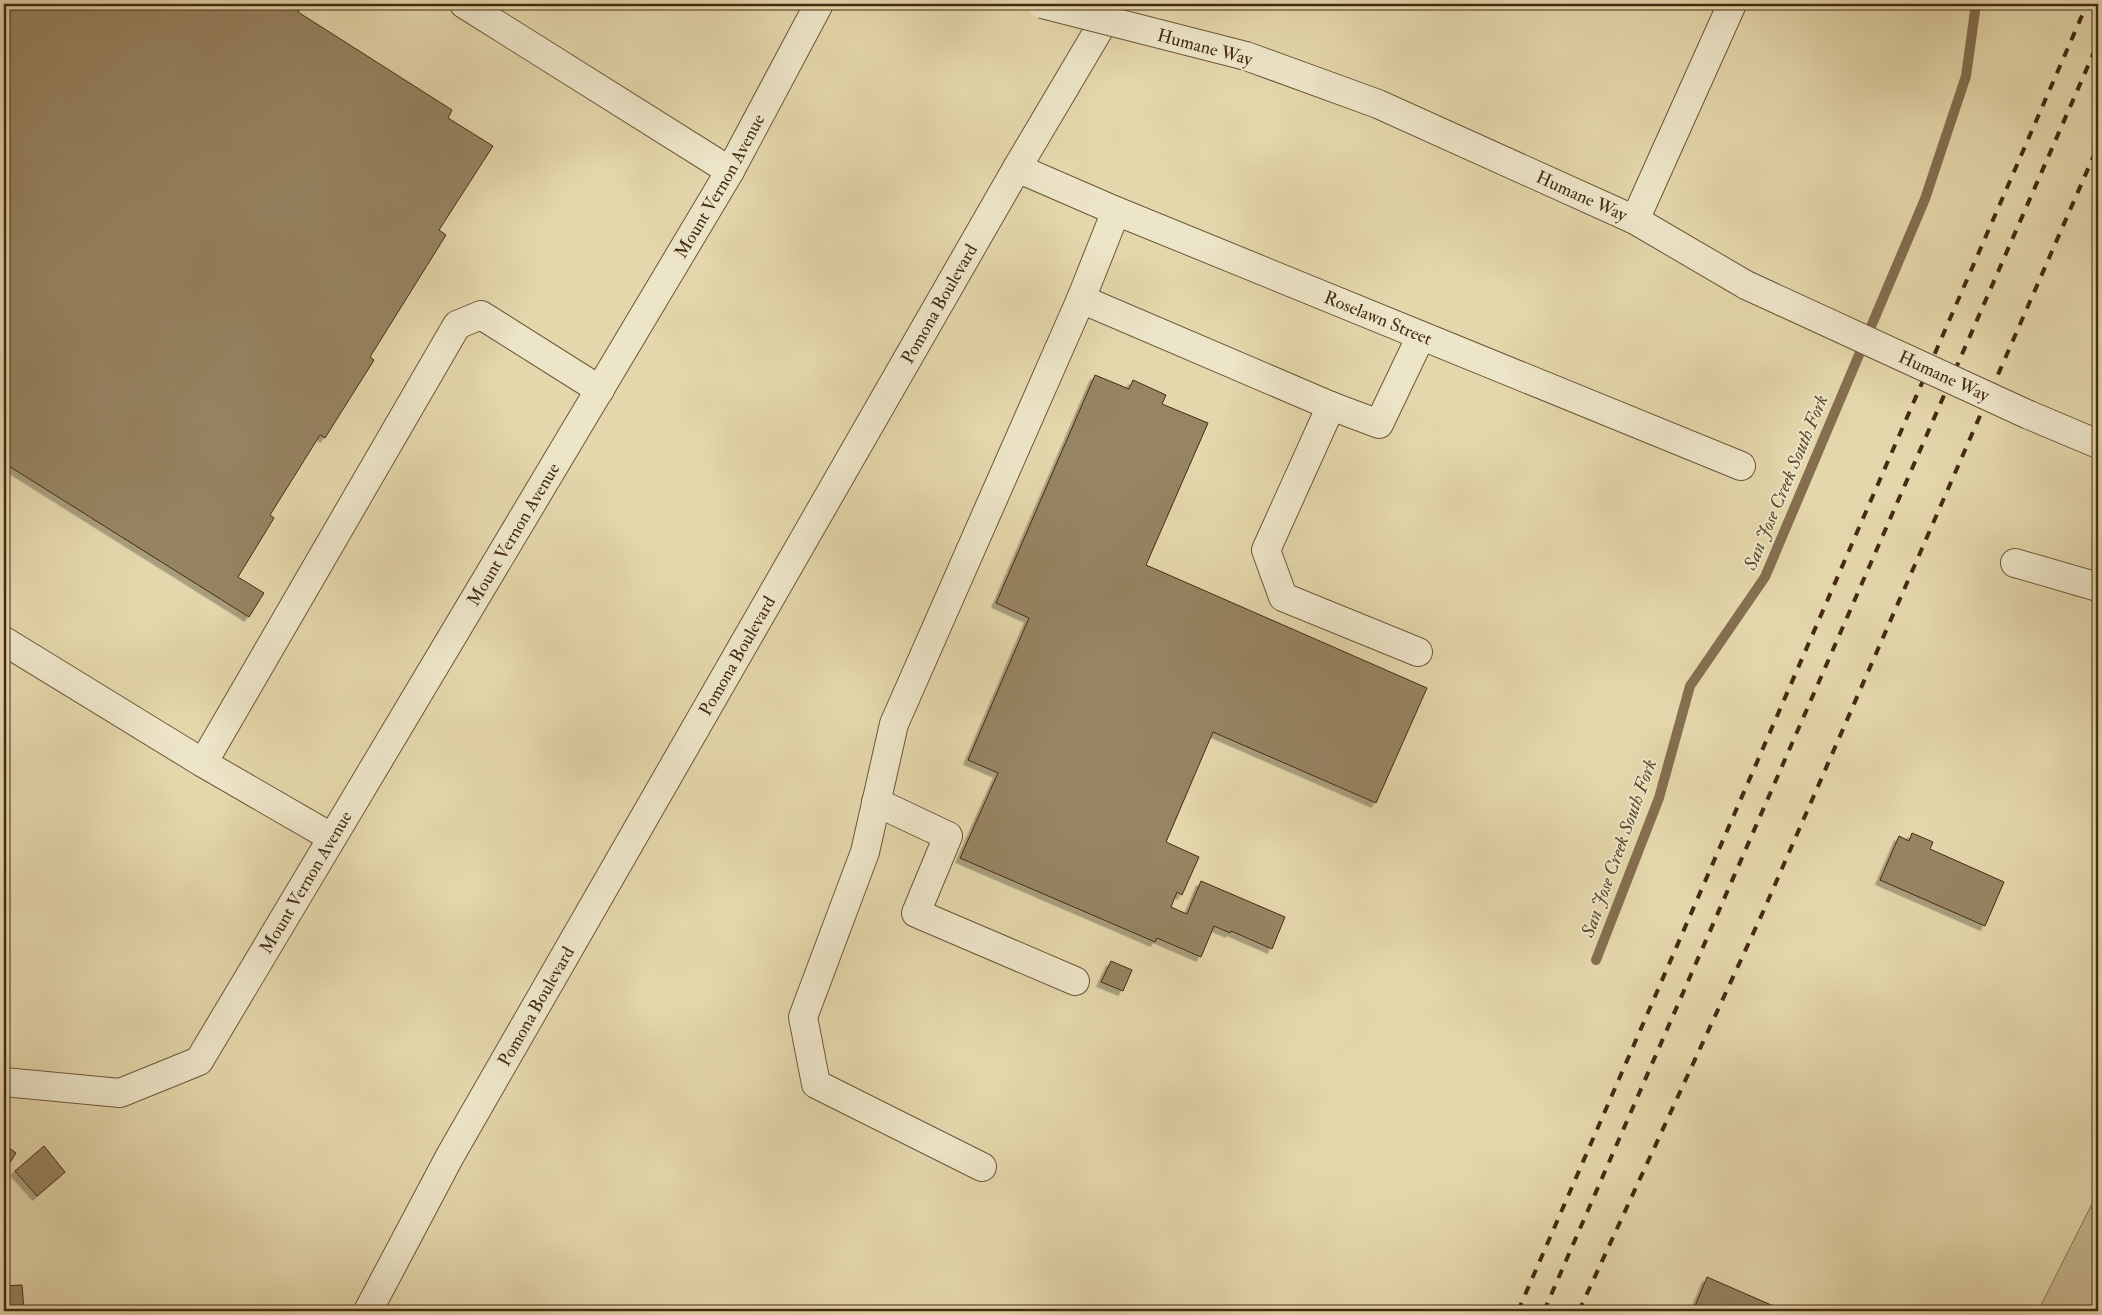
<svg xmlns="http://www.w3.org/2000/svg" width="2102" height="1315" font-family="'IM FELL Double Pica',serif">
  <defs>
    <filter id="shadow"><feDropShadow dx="-4.5" dy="4.5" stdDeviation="0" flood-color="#0004"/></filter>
  </defs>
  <rect width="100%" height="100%" fill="#e4d7ab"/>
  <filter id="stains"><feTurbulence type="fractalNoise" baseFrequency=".004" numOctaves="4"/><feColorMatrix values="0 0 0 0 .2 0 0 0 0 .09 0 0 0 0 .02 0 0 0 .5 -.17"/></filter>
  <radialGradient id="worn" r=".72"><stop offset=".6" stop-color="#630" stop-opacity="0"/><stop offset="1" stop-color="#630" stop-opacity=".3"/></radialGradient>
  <path fill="#c9ba91" stroke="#867252" d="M2098 1192V1311H2038Z"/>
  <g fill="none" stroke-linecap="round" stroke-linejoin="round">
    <path stroke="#846f4f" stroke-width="10" d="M1596 960 1659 798 1690 686 1765 577 1925 199 1966 76 1976 4"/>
  </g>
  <path fill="#978462" stroke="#442b12" filter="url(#shadow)" d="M4 4H290L299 10 298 12 452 110 448 118 493 146 439 230 446 235 370 357 374 360 325 438 320 435 270 515 274 518 238 577 264 593 249 617 4 463Z
    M1095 375 1129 389 1133 380 1166 395 1162 404 1208 423 1146 565 1427 688 1376 803 1213 732 1166 842 1199 857 1182 895 1177 892 1171 907 1187 914 1201 881 1285 917 1272 949 1231 931 1230 933 1214 926 1201 957 1157 938 1155 942 960 858 998 773 968 760 1029 618 996 603Z
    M1912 833 1933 842 1930 849 2004 882 1985 926 1880 880 1899 836 1909 841Z
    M1111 961 1132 970 1123 991 1101 982Z
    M4 1144 16 1153 9 1164 7 1163 4 1167Z
    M44 1146 65 1172 37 1196 15 1171Z
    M1707 1277 1785 1311H1707L1695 1306Z
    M22 1285 24 1311H4V1286Z"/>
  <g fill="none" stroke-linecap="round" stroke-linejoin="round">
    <defs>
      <g id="minor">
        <path d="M464 4 730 171"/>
        <path id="s1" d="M1246 56 1378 104 1635 220 1746 285"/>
        <path id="s2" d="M1017 168 1116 211 1741 466"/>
        <path d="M1116 211 1081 299 1331 406 1379 424 1421 336"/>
        <path d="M1635 220 1732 4"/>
        <path d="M1331 406 1266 550 1283 597 1418 652"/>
        <path d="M2029 415 2098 444"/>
        <path d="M2015 563 2098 587"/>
        <path d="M4 641 203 763 331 837"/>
        <path d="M203 763 457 325 481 315 600 390"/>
        <path d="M876 802 948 836 916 913 1075 981"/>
        <path id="s3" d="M4 1082 120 1093 199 1061 730 171 819 4"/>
        <path d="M982 1167 816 1084 803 1017 865 852 894 724 1081 299"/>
        <path id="s4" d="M368 1311 450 1156 1017 168 1114 4"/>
      </g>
    </defs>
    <use href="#minor" stroke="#6c5638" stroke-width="30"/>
    <use href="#minor" stroke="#ede5c8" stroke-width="28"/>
    <path stroke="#442b12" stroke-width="4" stroke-dasharray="9 9" stroke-linecap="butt" d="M1518 1311 2087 4
      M1544 1311 2098 43
      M1579 1311 1763 912 2098 146"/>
    <defs>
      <g id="minor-bridge">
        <path d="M1042 4 1246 56"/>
        <path id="s5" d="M1746 285 2029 415"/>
      </g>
    </defs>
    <use href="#minor-bridge" stroke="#6c5638" stroke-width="30" stroke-linecap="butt"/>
    <use href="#minor-bridge" stroke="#ede5c8" stroke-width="28"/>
  </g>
  <g text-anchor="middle" stroke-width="4" stroke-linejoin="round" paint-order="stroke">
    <g font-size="18" fill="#442b12" stroke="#ede5c8">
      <text transform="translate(1205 47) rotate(15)" y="6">Humane Way</text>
      <text dy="6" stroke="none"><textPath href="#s3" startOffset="1220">Mount Vernon Avenue</textPath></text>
      <text dy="6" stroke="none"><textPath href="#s1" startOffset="364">Humane Way</textPath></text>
      <text dy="6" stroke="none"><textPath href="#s4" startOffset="1158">Pomona Boulevard</textPath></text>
      <text dy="6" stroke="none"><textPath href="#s2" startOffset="391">Roselawn Street</textPath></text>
      <text dy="6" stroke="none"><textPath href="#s5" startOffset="218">Humane Way</textPath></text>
      <text dy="6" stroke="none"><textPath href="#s3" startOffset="815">Mount Vernon Avenue</textPath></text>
      <text dy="6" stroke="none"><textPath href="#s4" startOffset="752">Pomona Boulevard</textPath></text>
      <text dy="6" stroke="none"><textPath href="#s3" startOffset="410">Mount Vernon Avenue</textPath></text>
      <text dy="6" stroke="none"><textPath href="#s4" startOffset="348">Pomona Boulevard</textPath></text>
    </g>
    <g font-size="19" font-style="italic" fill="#5e482b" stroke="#ede5c8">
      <text transform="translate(1785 482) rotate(-67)" y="7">San Jose Creek South Fork</text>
      <text transform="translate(1618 848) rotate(-70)" y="7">San Jose Creek South Fork</text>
    </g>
  </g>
  <rect width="2102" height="1315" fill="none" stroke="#e4d7ab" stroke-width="20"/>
  <rect x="5" y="5" width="2092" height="1305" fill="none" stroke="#442b12" stroke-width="2.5"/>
  <rect x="10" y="10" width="2082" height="1295" fill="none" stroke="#442b12"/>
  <rect width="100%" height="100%" filter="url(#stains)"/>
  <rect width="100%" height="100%" fill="url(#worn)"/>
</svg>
